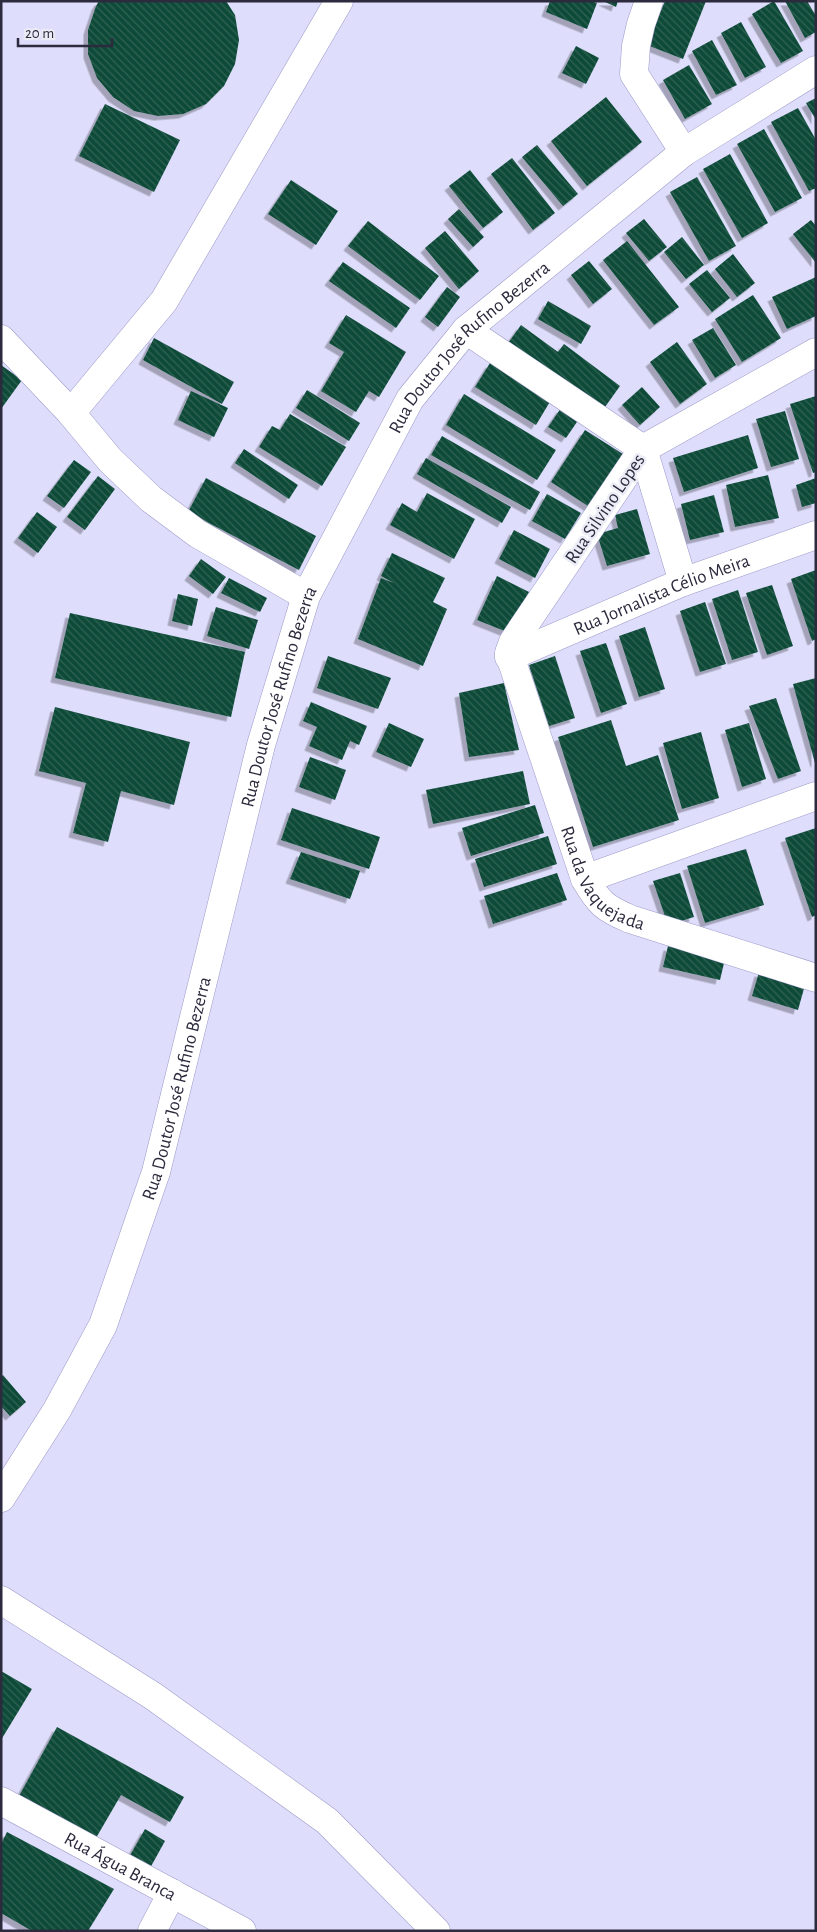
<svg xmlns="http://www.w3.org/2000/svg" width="817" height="1932" font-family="'Alegreya Sans',sans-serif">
  <defs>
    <pattern id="building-back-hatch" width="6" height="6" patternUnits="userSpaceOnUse" patternTransform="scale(1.25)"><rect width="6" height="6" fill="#0f4b38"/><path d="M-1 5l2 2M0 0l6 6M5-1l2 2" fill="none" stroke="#326254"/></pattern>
    <filter id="shadow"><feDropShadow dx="-4.5" dy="4.5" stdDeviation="0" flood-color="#0004"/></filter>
  </defs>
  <rect width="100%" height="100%" fill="#deddfb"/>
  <path fill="url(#building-back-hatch)" filter="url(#shadow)" d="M99 1H226L235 15 239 40 235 64 224 86 206 104 183 114 158 116 134 111 113 97 97 78 88 54V30L96 6Z
    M550 1H592L597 3 587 29 546 12Z
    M603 1H618L616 7Z
    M665 1H706L683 59 647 45Z
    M774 1 803 51 781 63 752 14Z
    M785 1H807L816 16V32L805 38Z
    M741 22 766 67 745 78 721 33Z
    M712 40 737 85 716 95 692 51Z
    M576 46 599 58 586 84 562 73Z
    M689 65 712 104 685 119 663 80Z
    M606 97 642 142 587 186 551 141Z
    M816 98V120L806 103Z
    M105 104 180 140 154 192 79 156Z
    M798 108 816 140V188L809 191 771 122Z
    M764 129 802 198 775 212 737 144Z
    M537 145 578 194 563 206 522 157Z
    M730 154 768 223 742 238 703 169Z
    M512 158 555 213 533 230 491 174Z
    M470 170 503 212 483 228 449 186Z
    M697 177 736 246 709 261 670 192Z
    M291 180 338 211 316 245 268 214Z
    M459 209 484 237 473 247 448 219Z
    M644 219 667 247 649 261 626 233Z
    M811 220 816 226V263L793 234Z
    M368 221 439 276 420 300 348 246Z
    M445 231 479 271 459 289 425 248Z
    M682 237 704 265 686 279 664 252Z
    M627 241 679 307 654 325 603 260Z
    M733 254 755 283 737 297 715 269Z
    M589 261 612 289 593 304 571 275Z
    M343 262 410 308 396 328 329 281Z
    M707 270 730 298 712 312 689 284Z
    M816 277V316L787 329 772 297Z
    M447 287 460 297 438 327 425 317Z
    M753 295 781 338 742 362 715 319Z
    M548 301 591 326 581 344 538 319Z
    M346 315 406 352 379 397 369 391 356 412 321 391 344 352 329 343Z
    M521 325 558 352 564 344 620 386 600 414 506 346Z
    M713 328 736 365 715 378 692 340Z
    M154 338 234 382 222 404 143 360Z
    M677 342 707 384 680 404 650 362Z
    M490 363 551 400 536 425 475 387Z
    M1 365 22 380 1 409Z
    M642 387 660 407 640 425 622 405Z
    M307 390 360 423 349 441 296 408Z
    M191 391 228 408 214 437 178 420Z
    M464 394 556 450 537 480 446 425Z
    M816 396V472L813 473 790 404Z
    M561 408 579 419 566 438 548 427Z
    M785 411 799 459 771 467 756 419Z
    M290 414 346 447 322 486 259 447 272 426 280 430Z
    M585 430 626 456 591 508 551 482Z
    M748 435 758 468 684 492 673 458Z
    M442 436 540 492 530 510 431 455Z
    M244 449 298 485 289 499 235 463Z
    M426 458 511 507 502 523 417 474Z
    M74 460 91 472 64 508 47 496Z
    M768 475 779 518 735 527 726 485Z
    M98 476 115 489 85 530 67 517Z
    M206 478 316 536 299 570 188 512Z
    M816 478V503L802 507 796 485Z
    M427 493 475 519 454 559 390 525 402 503 417 512Z
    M547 494 581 513 565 539 532 521Z
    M714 495 724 532 690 540 681 504Z
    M637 509 650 554 607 566 597 534 618 528 615 515Z
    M37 512 57 527 38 553 18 538Z
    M514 530 550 549 535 578 499 559Z
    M392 553 445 578 433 602 447 609 423 666 358 639 381 578 394 583 381 576Z
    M201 559 226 577 213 594 189 576Z
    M816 570V639L812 641 791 579Z
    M497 576 529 592 507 632 477 620Z
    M229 578 267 598 260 612 221 593Z
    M772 585 793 646 767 655 746 593Z
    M738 590 758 652 732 660 712 599Z
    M178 594 198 599 192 626 172 621Z
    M705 602 726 664 700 672 680 611Z
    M216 607 258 620 249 649 207 636Z
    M70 613 245 652 231 717 55 678Z
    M645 627 665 689 639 697 619 636Z
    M606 643 627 704 601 713 580 651Z
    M328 656 391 678 378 709 317 688Z
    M555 656 575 718 549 726 529 665Z
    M816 678V762L815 763 793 684Z
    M504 683 519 750 469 757 459 693Z
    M776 698 801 771 778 779 749 706Z
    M311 702 367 726 359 745 350 741 342 760 309 746 317 727 303 721Z
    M55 707 190 742 174 805 121 791 108 842 73 833 86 783 39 771Z
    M611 720 626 766 658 755 679 820 593 847 558 737Z
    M389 723 424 739 411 767 376 752Z
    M749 723 766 779 742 787 725 730Z
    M701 732 719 798 682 809 663 743Z
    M310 757 346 770 335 800 299 787Z
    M523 771 530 804 433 824 426 790Z
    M535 805 544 833 471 856 462 828Z
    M292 808 380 837 369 869 281 840Z
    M816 828V915L812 917 785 838Z
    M548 836 557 864 484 887 475 859Z
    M746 849 764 905 705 923 687 866Z
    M301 852 360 871 350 899 290 879Z
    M557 873 567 900 493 924 484 896Z
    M680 873 694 917 668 925 653 881Z
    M668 946 725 959 720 980 663 967Z
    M759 972 805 985 798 1010 752 996Z
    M3 1375 26 1402 10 1416 1 1406V1377Z
    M1 1671 32 1689 1 1740Z
    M57 1727 184 1797 170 1822 121 1795 96 1838 19 1796Z
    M145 1829 165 1841 149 1870 128 1859Z
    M7 1832 114 1889 88 1931H32L1 1913V1844Z"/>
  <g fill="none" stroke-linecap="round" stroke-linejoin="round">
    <defs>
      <g id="minor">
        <path d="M466 330 643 449 683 582"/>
        <path d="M1 339 71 413 110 460 151 499 198 534 306 596"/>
        <path id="s1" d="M816 352 643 449 513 642 509 653 585 879C599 903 604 908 630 919L816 978"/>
        <path d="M71 413 164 301 339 1"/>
        <path id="s2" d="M509 657 683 582 816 535"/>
        <path d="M585 879 816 796"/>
        <path d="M1 1600 153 1696 327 1821 436 1931"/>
        <path id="s3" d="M1 1801 242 1931"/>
        <path d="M152 1931 172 1893"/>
      </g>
      <path id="tertiary" d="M649 1 641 24 636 46 634 74 684 152"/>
      <g id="secondary">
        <path id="s4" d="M1 1498 57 1410 103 1325 156 1172 261 745 306 596 410 399 466 330 684 152 816 70"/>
      </g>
    </defs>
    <use href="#minor" stroke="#9c9ac9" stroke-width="29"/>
    <use href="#tertiary" stroke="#9c9ac9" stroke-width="29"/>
    <use href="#secondary" stroke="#9c9ac9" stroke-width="29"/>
    <use href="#minor" stroke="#fff" stroke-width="28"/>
    <use href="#tertiary" stroke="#fff" stroke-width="28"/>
    <use href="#secondary" stroke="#fff" stroke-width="28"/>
  </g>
  <g text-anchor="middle" stroke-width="5" stroke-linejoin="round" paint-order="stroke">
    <g font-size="19" fill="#2c2b3e" stroke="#ececf6">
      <text dy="7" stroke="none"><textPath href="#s4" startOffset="1259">Rua Doutor José Rufino Bezerra</textPath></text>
      <text transform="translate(604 508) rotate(-56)" y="7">Rua Silvino Lopes</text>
      <text dy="7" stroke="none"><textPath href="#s2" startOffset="165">Rua Jornalista Célio Meira</textPath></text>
      <text dy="7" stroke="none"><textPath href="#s4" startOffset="854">Rua Doutor José Rufino Bezerra</textPath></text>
      <text dy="7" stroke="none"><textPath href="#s1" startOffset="692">Rua da Vaquejada</textPath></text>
      <text dy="7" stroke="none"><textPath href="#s4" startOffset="449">Rua Doutor José Rufino Bezerra</textPath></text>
      <text dy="7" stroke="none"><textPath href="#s3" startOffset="136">Rua Água Branca</textPath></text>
    </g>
  </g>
  <rect width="817" height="1932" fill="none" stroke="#2c2b3e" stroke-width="5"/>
  <path d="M18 38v8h94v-8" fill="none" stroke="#2c2b3e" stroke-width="2.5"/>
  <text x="25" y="38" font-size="15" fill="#2c2b3e" stroke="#ececf6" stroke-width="4" paint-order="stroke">20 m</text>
</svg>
